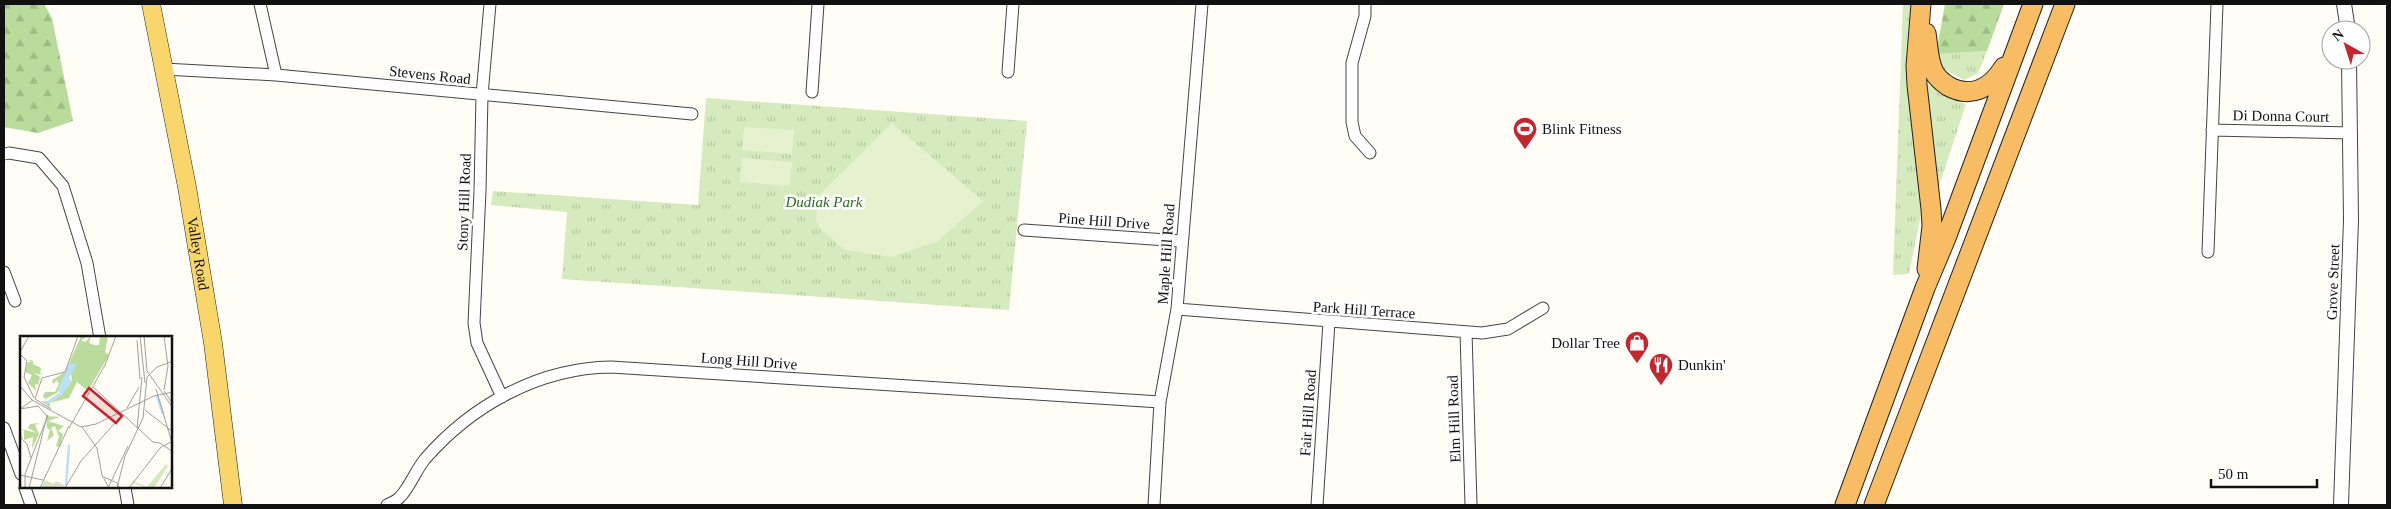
<svg xmlns="http://www.w3.org/2000/svg" width="2391" height="509" font-family="Georgia,serif">
  <defs>
    <pattern id="grass-tufts" width="24" height="20" patternUnits="userSpaceOnUse" patternTransform="scale(1.25)"><rect width="24" height="20" fill="#d5ebbd"/><path d="M3 7l-1-3M5 7V3M7 7l1-3M15 17l-1-3M17 17v-4M19 17l1-3" fill="none" stroke="#b6c8a1"/></pattern>
    <pattern id="forest-firs" width="22" height="20" patternUnits="userSpaceOnUse" patternTransform="scale(1.25)"><rect width="22" height="20" fill="#b9dc9c"/><path d="M5 1l3.5 6h-7zM16 11l3.5 6h-7z" fill="#9ebc85"/></pattern>
  </defs>
  <rect width="100%" height="100%" fill="#fffdf5"/>
  <path fill="url(#grass-tufts)" d="M1903 4H1911L1906 67 1923 204 1909 274 1893 275Z
    M1987 51 1978 73 1964 80 1944 69 1936 54Z
    M1927 84 1946 96 1966 104 1937 192Z
    M706 98 1027 121 1009 310 562 279 567 212 491 205 493 191 698 205Z"/>
  <path fill="url(#forest-firs)" d="M4 4H44L52 18 73 121 38 133 4 127Z
    M1945 4H2004L1987 51 1936 54Z"/>
  <path fill="#e6f2cf" d="M892 123 983 201 938 241 891 257 845 250 821 229 816 220 818 196Z
    M744 127 794 130 792 154 742 150Z
    M742 158 792 162 790 186 740 182Z"/>
  <g fill="none" stroke-linecap="round" stroke-linejoin="round">
    <defs>
      <path id="minor" d="M260 4 276 75
        M490 4 482 95 480 191 474 323 477 343 502 397
        M1365 4V16L1352 63V122L1355 136 1370 153
        M164 69 276 75 692 114
        M1008 72 1013 4
        M812 92 818 4
        M2212 130 2351 133
        M4 154 9 153 39 158 63 186 87 263 100 338
        M1024 230 1181 241
        M2208 252 2217 4
        M4 272 15 301
        M1177 309 1482 333 1508 329 1543 308
        M1466 332 1471 505
        M4 428 21 474
        M25 488 31 505
        M125 488 128 505
        M387 505C391 503 397 501 400 497 409 488 416 470 425 459 472 405 539 368 611 367L1160 402
        M1154 505 1160 402 1177 309 1202 4
        M1317 505 1329 322"/>
      <path id="tertiary" d="M2344 4 2348 30
        M2341 505 2351 220 2349 60"/>
      <g id="primary">
        <path id="s1" d="M151 4 187 187 213 343 233 505"/>
      </g>
      <path id="trunk" d="M1921 4 1916 66 1917 85 1931 209 1932 226 1927 269
        M1926 33C1928 45 1928 61 1934 72 1937 78 1942 82 1948 86 1971 99 1991 88 2004 67
        M1845 505 1925 288 1946 238 2033 4
        M1874 505 2065 4"/>
    </defs>
    <use href="#minor" stroke="#444" stroke-width="13"/>
    <use href="#tertiary" stroke="#444" stroke-width="16"/>
    <use href="#primary" stroke="#222" stroke-width="19"/>
    <use href="#trunk" stroke="#222" stroke-width="21"/>
    <use href="#minor" stroke="#fff" stroke-width="11"/>
    <use href="#tertiary" stroke="#fff" stroke-width="14"/>
    <use href="#primary" stroke="#f9d66b" stroke-width="18"/>
    <use href="#trunk" stroke="#f7bc64" stroke-width="19"/>
  </g>
  <defs>
    <symbol id="stadium-pin" viewBox="-11 -11 22 30"><path d="M0 17L-7.5 6A9.5 9.5 0 1 1 7.5 6Z" fill="#c4262e" stroke="#fff"/><path d="M0-5a6.5 5 0 1 0 0 10a6.5 5 0 1 0 0-10ZM-3.5-1.8h7v3.6h-7Z" fill="#fff"/></symbol>
    <symbol id="shop-pin" viewBox="-11 -11 22 30"><path d="M0 17L-7.5 6A9.5 9.5 0 1 1 7.5 6Z" fill="#c4262e" stroke="#fff"/><path d="M-5-2.5h2.3a2.7 3.5 0 0 1 5.4 0H5L5.5 6h-11ZM-1.5-2.5h3a1.5 2.3 0 0 0-3 0Z" fill="#fff"/></symbol>
    <symbol id="restaurant-pin" viewBox="-11 -11 22 30"><path d="M0 17L-7.5 6A9.5 9.5 0 1 1 7.5 6Z" fill="#c4262e" stroke="#fff"/><path d="M-5-6h1v4h1v-4h1v4h1v-4h1v5L-1.5 .5V6h-2V.5L-5-1ZM5-6V6H3V1.5H1.5Q1.5-4 5-6Z" fill="#fff"/></symbol>
  </defs>
  <g fill-rule="evenodd">
    <use href="#stadium-pin" x="1511" y="115" width="28" height="38"/>
    <use href="#shop-pin" x="1623" y="329" width="28" height="38"/>
    <use href="#restaurant-pin" x="1647" y="351" width="28" height="38"/>
  </g>
  <g text-anchor="middle" stroke-width="5" stroke-linejoin="round" paint-order="stroke">
    <g font-size="15" fill="#111" stroke="#fff">
      <text transform="translate(430 75) rotate(6)" y="5">Stevens Road</text>
      <text transform="translate(2281 116) rotate(1)" y="5">Di Donna Court</text>
      <text transform="translate(464 202) rotate(-88)" y="5">Stony Hill Road</text>
      <text transform="translate(1104 221) rotate(4)" y="5">Pine Hill Drive</text>
      <text dy="5" stroke="none"><textPath href="#s1" startOffset="254">Valley Road</textPath></text>
      <text transform="translate(1166 254) rotate(-86)" y="5">Maple Hill Road</text>
      <text transform="translate(2333 282) rotate(-88)" y="5">Grove Street</text>
      <text transform="translate(1364 310) rotate(4)" y="5">Park Hill Terrace</text>
      <text transform="translate(749 361) rotate(4)" y="5">Long Hill Drive</text>
      <text transform="translate(1308 413) rotate(-86)" y="5">Fair Hill Road</text>
      <text transform="translate(1454 419) rotate(-92)" y="5">Elm Hill Road</text>
    </g>
    <g font-size="15" fill="#111" stroke="#fff" text-anchor="start">
      <text x="1542" y="134">Blink Fitness</text>
      <text x="1620" y="348" text-anchor="end">Dollar Tree</text>
      <text x="1678" y="370">Dunkin'</text>
    </g>
    <g font-size="15" font-style="italic" fill="#2f6b1f" stroke="#fff">
      <text x="824" y="207">Dudiak Park</text>
    </g>
  </g>
  <g transform="translate(20 336)">
    <rect width="152" height="152" fill="#fffdf5"/>
    <path d="M146 128 148 130 134 152H125L114 147 110 152 113 145 127 151Z" fill="#d5ebbd"/>
    <path d="M61 0 66 2 61 4 65 6 71 0 69 7 74 9H79L80 0H88L85 16 89 19 68 55 57 46 49 62 29 67 31 72 21 65 31 66 42 58 52 45 50 29 37 57 25 63 23 60 25 56H35L39 48 37 44 33 48 32 44 45 36ZM8 24H11L13 25V28L21 32 20 37 23 39 14 37 20 41 18 49 15 48 16 55 8 47 12 39 5 36 8 26H12ZM26 80 40 81 28 85 44 90 38 95 43 98 40 111 36 110 39 101 35 90 31 92 34 99 27 105 30 94 27 92ZM19 87 15 89 19 98 12 113 13 101 4 104V95L1 93 17 97 8 92 10 88Z" fill="#b9dc9c"/>
    <path d="M25 144 34 148 36 145 46 150 21 152Z" fill="#d9e3c4"/>
    <path d="M49 28H57L49 42 52 45 42 58 38 55Z" fill="#b9e0f7"/>
    <path fill="none" stroke="#b9e0f7" stroke-width="2.5" d="M137 60 143 78M26 68 41 57M46 149 49 109"/>
    <path fill="none" stroke="#a09f9a" stroke-width="1" d="M120 0 125 47M124 0 127 35 153 72M144 0 148 30 144 54M117 4 120 43M0 16 9 0M0 18 7 25 4 41 14 62M0 50 12 64 61 91 76 88 134 60 153 56M73 51 133 106 140 107 153 116M136 53 153 110M144 55 153 68M15 63 22 42 45 36 58 0M15 63 31 73M107 72 119 51M119 72 122 41M0 73 13 64M0 73 18 70 27 80 9 152M125 74 153 96M0 90 1 102 7 108 11 122M62 91 77 112 82 139 89 152M49 92 85 29 96 0M117 92 119 72M0 139 23 144M84 141 97 147 100 152M5 152V138L28 79M20 152 49 90M45 152 61 125 102 79M88 152 108 110M97 152 105 120 123 82 127 41 137 31 153 25M109 152 141 111 153 105M140 152 153 131"/>
    <path fill="#c4262e" fill-opacity="0.15" stroke="#c4262e" stroke-width="2.5" d="M69 52 102 80 96 87 63 60Z"/>
    <rect width="152" height="152" fill="none" stroke="#111" stroke-width="2.5"/>
  </g>
  <rect width="2391" height="509" fill="none" stroke="#111111" stroke-width="10"/>
  <g transform="translate(2346 45) rotate(321)"><circle r="24" fill="#ffffff" stroke="#a0a0a0"/>
  <path d="M0-4L9 19L0 12L-9 19Z" fill="#c4262e"/>
  <text y="-8" font-size="14" font-weight="bold" text-anchor="middle" fill="#111111">N</text>
  </g>
  <path d="M2211 479v8h106v-8" fill="none" stroke="#111111" stroke-width="2.5"/>
  <text x="2218" y="479" font-size="15" fill="#111111" stroke="#ffffff" stroke-width="4" paint-order="stroke">50 m</text>
</svg>
